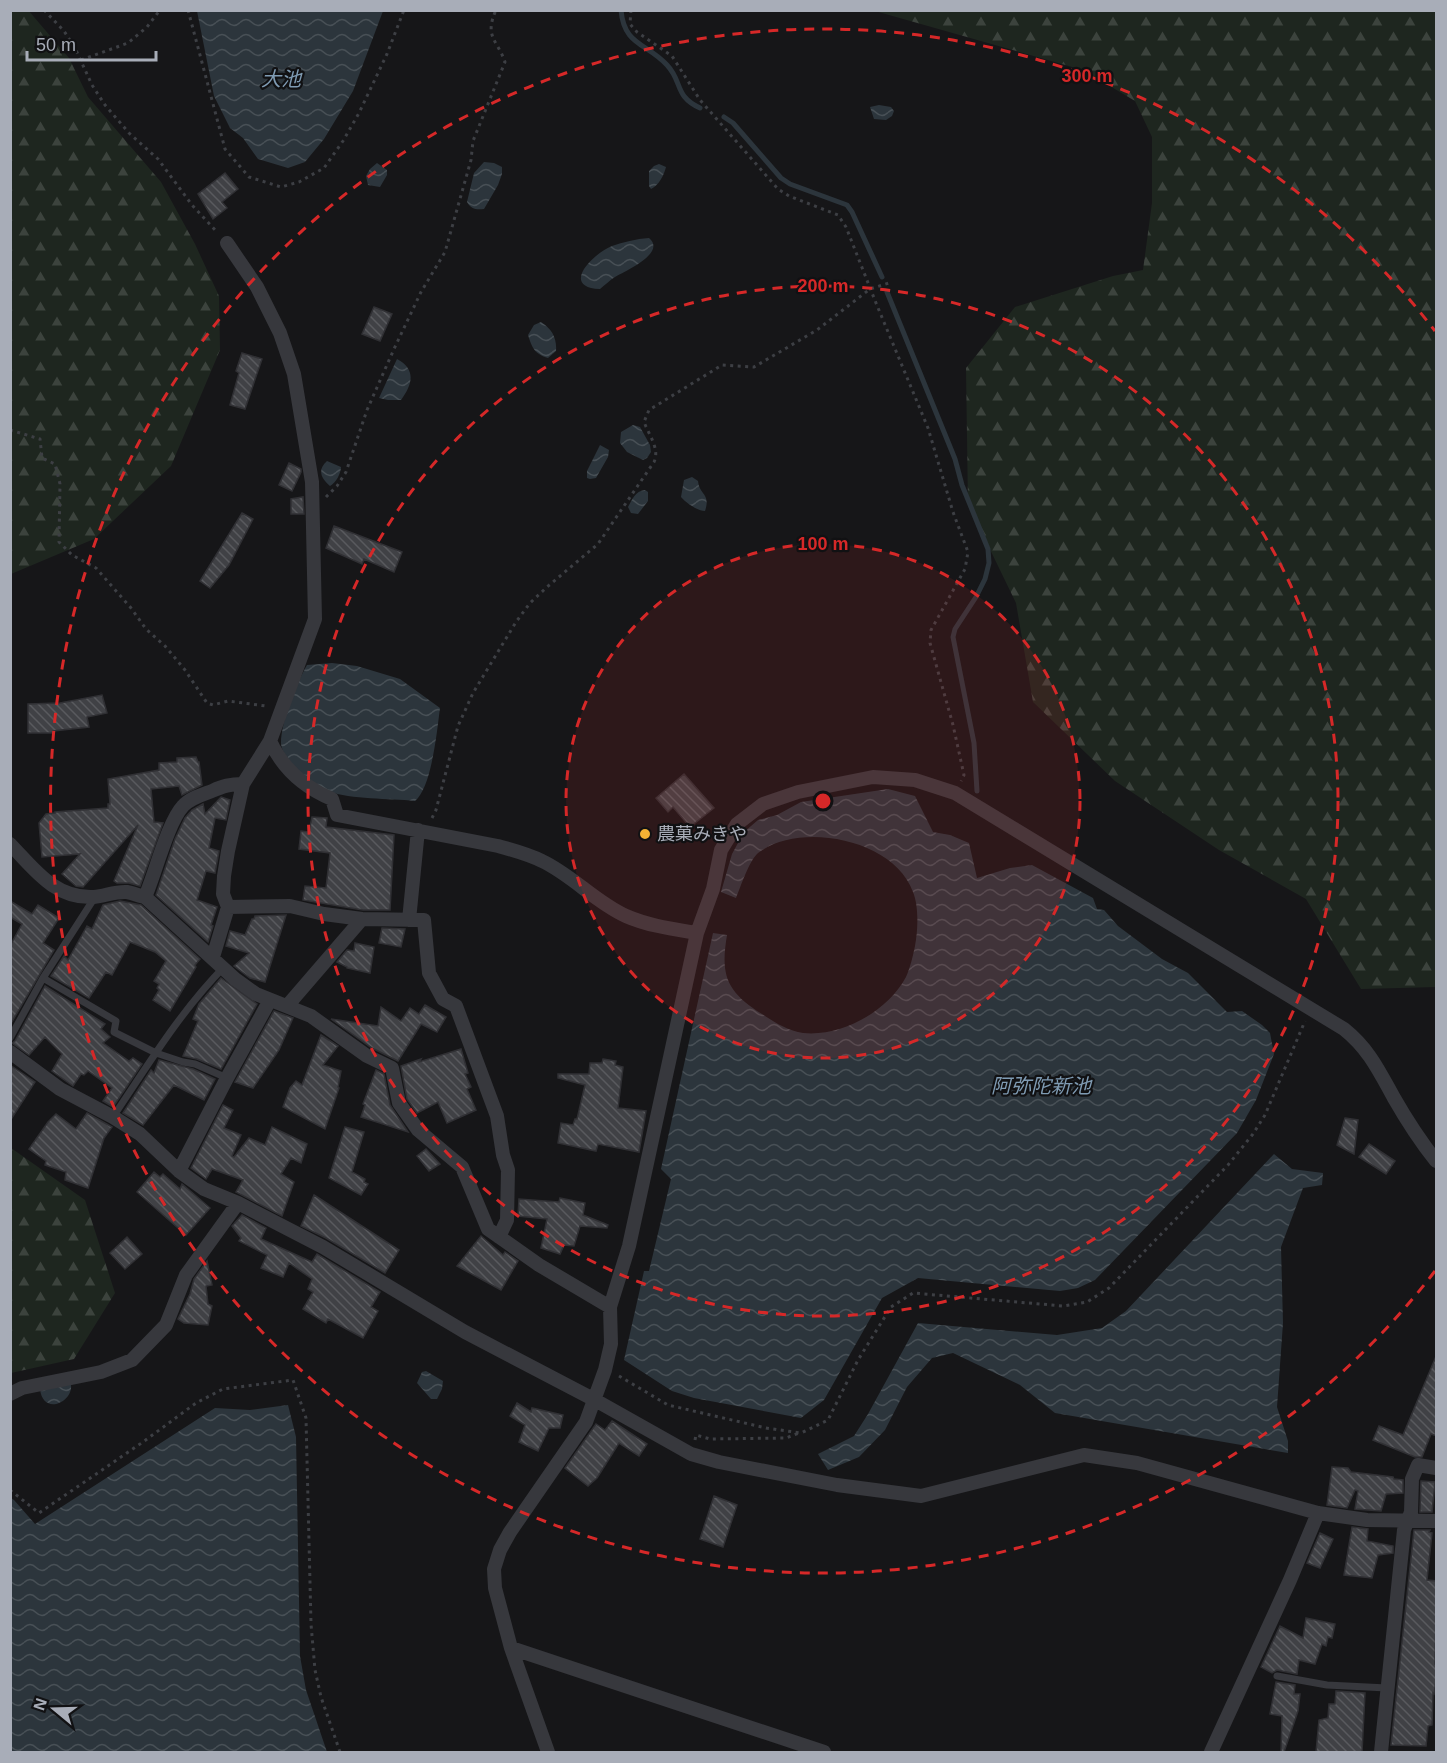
<svg xmlns="http://www.w3.org/2000/svg" width="1447" height="1763" font-family="Helvetica,'Noto Sans JP',sans-serif">
  <defs>
    <pattern id="forest-firs" width="22" height="20" patternUnits="userSpaceOnUse" patternTransform="scale(1.5)"><rect width="22" height="20" fill="#1e261f"/><path d="M5 1l3.5 6h-7zM16 11l3.5 6h-7z" fill="#3c433d"/></pattern>
    <pattern id="water-waves" width="16" height="10" patternUnits="userSpaceOnUse" patternTransform="scale(1.5)"><rect width="16" height="10" fill="#2c353c"/><path d="M0 5q4-4 8 0t8 0" fill="none" stroke="#485056"/></pattern>
    <pattern id="building-back-hatch" width="6" height="6" patternUnits="userSpaceOnUse" patternTransform="scale(1.5)"><rect width="6" height="6" fill="#404145"/><path d="M-1 5l2 2M0 0l6 6M5-1l2 2" fill="none" stroke="#595a5e"/></pattern>
  </defs>
  <rect width="100%" height="100%" fill="#161618"/>
  <path fill="url(#forest-firs)" d="M28 10 69 58 88 97 161 182 195 244 219 296 220 350 171 466 94 539 11 574 10 11Z
    M875 11H1436V987L1361 989 1306 899 1219 850 1115 781 1033 702 1016 603 968 504 966 368 1015 307 1113 276 1143 270 1152 203V137L1135 101 1083 70Z
    M11 1148 85 1200 115 1293 74 1359 11 1373Z"/>
  <path fill="url(#water-waves)" d="M197 11V10L383 11 353 91 324 139 305 162 288 168 258 159 243 138 230 128 214 96Z
    M879 105 891 107 894 111 892 116 886 120 874 119 870 107Z
    M484 162 494 163 502 167V174L498 185 484 209C476 210 471 209 467 202L474 173Z
    M377 163 387 170V175L380 187 368 185 366 176 370 169Z
    M659 164 666 167C664 175 659 185 651 189L649 186V171L654 166Z
    M649 238C667 253 625 271 615 277 610 280 605 285 600 289 559 287 594 253 612 246 623 242 636 239 649 238Z
    M541 322C552 329 557 338 556 351L548 358C535 354 532 348 528 335L534 325Z
    M397 359C416 369 413 384 401 400H388L379 398Z
    M633 425 640 427 650 445 651 452 647 458 643 460 627 452 620 443 621 432Z
    M600 445 609 450 608 457 596 478 590 479 587 478V471Z
    M327 461 341 467C341 473 336 483 330 486 321 478 317 470 327 461Z
    M692 477 698 481C699 495 711 493 705 511 698 511 686 503 681 497L684 480Z
    M645 490 648 492V501L638 514 631 513 628 507C632 500 635 491 645 490Z
    M332 663 357 666 400 679 440 708C437 730 432 787 415 801 389 798 352 800 328 791 314 786 281 759 281 743 281 722 296 684 307 665Z
    M888 789 915 796 933 832 950 835 969 843 977 878 1010 868 1032 865 1093 898 1097 909 1104 910 1118 926 1162 959 1188 973 1227 1012 1242 1011 1262 1025 1270 1033 1274 1054 1256 1100 1237 1133 1095 1280 1078 1288 1060 1291 918 1278 882 1298 824 1400 801 1418 694 1398 672 1391 624 1360 644 1271H649L671 1179 661 1169 713 933 727 935C720 976 727 992 762 1014 774 1022 788 1031 803 1033 842 1037 888 1011 906 977 910 968 913 956 915 946 918 930 919 907 913 892 894 839 800 821 758 853 749 861 741 886 736 898L721 892 732 854 744 832 758 820 777 815 801 802Z
    M1274 1154 1292 1169 1323 1173 1322 1185 1303 1188 1281 1247 1283 1323 1277 1407 1288 1441V1453L1055 1413 1020 1385 953 1353 932 1358 907 1387 885 1430 859 1457 828 1470 818 1454 854 1436 868 1414 918 1323 1057 1335 1102 1328 1126 1311Z
    M426 1371 443 1381 442 1389 437 1399H431L417 1383 422 1372Z
    M64 1385H71C73 1402 43 1416 40 1389Z
    M288 1405 296 1437 300 1656 306 1690 327 1752H11V1498L14 1500 35 1524 215 1408 250 1410Z"/>
  <g fill="none" stroke-linecap="round" stroke-linejoin="round">
    <path stroke="#2c353c" stroke-width="5" d="M621 10C624 46 647 43 667 65 683 82 674 96 700 108
      M724 117 733 123 781 178 790 184 847 205 852 212 882 277
      M887 292 955 459 962 485 988 549 989 563 985 579 976 597 955 629 953 637 974 743 977 791"/>
  </g>
  <path fill="url(#building-back-hatch)" stroke="#303034" stroke-width="1.5" d="M225 173 238 189 222 202 227 208 213 219 198 194Z
    M374 307 392 314 380 341 362 334Z
    M242 353 262 359 245 409 230 405 239 373 236 371Z
    M289 463 301 469V472L292 491 279 485Z
    M303 497 304 514H291V499Z
    M242 513 253 519 229 565 210 588 200 581Z
    M334 526 402 552 394 572 364 559 362 564 326 548Z
    M102 695 107 713 87 717 89 727 53 731V733H28V704L60 703Z
    M196 757 198 762H199L202 785 182 795 179 786 151 789 154 822 163 823 140 886 129 883H117L114 881 138 825 83 887 76 886 62 874 80 854 42 857 39 823 46 814 55 813V812L108 808V804H110L108 779 159 770V763L177 762V758Z
    M684 774 714 808 690 827 673 807 668 812 656 798Z
    M221 797 230 800 226 820 215 818 209 848 219 851 215 873 206 871 197 900 217 907 211 925 213 926 208 942 156 895 175 839 185 818 192 810 203 804 205 814Z
    M312 817 327 818 326 827 394 835 390 910H363L303 900 305 886 326 888 330 853 299 849 301 831 309 832Z
    M10 901 32 914 38 905 59 918 43 943 54 950 10 1025V946L22 924 10 917Z
    M120 901 141 905 200 959 195 965 196 967 170 1011 153 1000 159 990 157 988 159 984 154 981 166 961 155 952 130 942 112 975 106 972 89 998 51 976 64 956 68 960 87 926 92 929 103 905Z
    M286 915 265 982 250 978 234 966 249 953 226 946 230 931 245 935 252 919H254L255 916Z
    M382 928 405 929 401 947 379 943Z
    M355 943 374 947 370 973 347 968V967L337 962 347 950 354 951Z
    M221 978 257 1004 221 1069 197 1059 183 1056 198 1021 193 1019 199 1004Z
    M45 986 105 1024 101 1029 110 1037 103 1043 129 1061 133 1058 142 1064 113 1107 103 1101 112 1088 88 1071 84 1075 81 1074 73 1086 52 1071 62 1054 45 1037 29 1055 12 1043 15 1041Z
    M425 1005 446 1017 437 1032 421 1024 398 1061 372 1048 331 1019 378 1026 381 1007 401 1021 410 1008 419 1014Z
    M274 1011 293 1018 279 1050 253 1088 235 1082Z
    M321 1035 338 1046 323 1065 341 1071 338 1087 339 1088 325 1129 283 1107 290 1088 296 1081 302 1085Z
    M461 1049 468 1073 465 1074 471 1087 467 1089 476 1110 447 1123 438 1102 417 1113 407 1099 401 1066 421 1059 419 1062Z
    M603 1059 616 1061 615 1065 623 1067 618 1108 646 1111 639 1152 598 1144 596 1151 558 1143 561 1123 573 1125 575 1119H577L585 1085 558 1078V1074H589L590 1063H602Z
    M159 1060 193 1069 215 1079 204 1100 174 1085 143 1125 123 1113 151 1070 154 1073Z
    M10 1065 35 1082 10 1121Z
    M376 1070 384 1074 390 1105 408 1132 361 1117 365 1105 363 1104Z
    M223 1105 233 1110 224 1128 241 1135 232 1156 234 1157 249 1138 265 1145 272 1127 307 1144 301 1163 291 1158 281 1174 294 1182 282 1216 236 1192 243 1180 212 1169 206 1179 191 1168Z
    M87 1113 112 1127 104 1138 88 1188 65 1180 66 1172 45 1165 46 1161 29 1149 48 1122 56 1114 76 1129Z
    M1345 1118 1358 1120 1354 1154 1337 1145Z
    M345 1127 364 1132 352 1172 365 1179 364 1182 368 1184 361 1195 329 1178Z
    M1369 1144 1395 1161 1386 1174 1359 1157Z
    M426 1149 440 1164 429 1171 417 1156Z
    M154 1172 160 1177 163 1174 180 1189 182 1184 210 1208 186 1235 137 1192Z
    M314 1195 399 1250 385 1273 326 1238 301 1226Z
    M560 1198 585 1203 583 1215 608 1225 607 1228 580 1226 574 1246 564 1245 560 1254 541 1248 547 1219 518 1216 519 1199 559 1202Z
    M242 1215 266 1228 261 1239 312 1262 317 1254 380 1292 371 1307 378 1311 363 1338 328 1319 326 1323 303 1309 313 1292 308 1289 312 1279 289 1263 283 1277 261 1268 267 1255 239 1241 241 1238 232 1226Z
    M481 1236 503 1255 505 1252 518 1261 501 1290 457 1266Z
    M127 1237 142 1254 125 1269 110 1253Z
    M207 1261 212 1285 206 1286 208 1304 212 1306 208 1325 184 1323 178 1319 190 1294 194 1279Z
    M1437 1354V1436L1431 1434 1422 1457H1415L1373 1440 1379 1426 1403 1435Z
    M517 1403 531 1412 532 1408 563 1415 560 1428H549L538 1451 519 1442 525 1425 510 1416Z
    M612 1421 647 1444 639 1456 619 1443 597 1478 588 1486 565 1468 596 1424 605 1430Z
    M1332 1467 1348 1468 1351 1472 1393 1477 1394 1479 1403 1480V1493L1386 1494 1381 1511 1355 1509 1358 1491 1355 1490 1347 1508 1327 1505Z
    M1421 1481 1435 1482 1432 1512H1420Z
    M714 1496 737 1505 723 1547 700 1539Z
    M1352 1527 1368 1529 1367 1541 1393 1546V1553L1378 1555 1372 1578 1344 1575Z
    M1414 1530H1430L1429 1532 1432 1533 1427 1580 1437 1581 1435 1664 1437 1665V1674L1434 1694 1433 1693 1432 1725 1428 1726 1426 1746 1391 1745Z
    M1320 1533 1333 1539 1320 1568 1307 1563Z
    M1306 1618 1335 1624 1332 1638 1328 1637 1326 1646 1322 1644 1315 1664 1299 1660 1297 1674 1277 1670 1272 1673 1261 1667 1280 1626 1303 1638Z
    M1276 1682 1295 1685 1294 1694H1300L1298 1711 1284 1752H1281L1282 1716 1270 1714Z
    M1336 1691 1365 1693 1362 1752H1316L1319 1720 1328 1718 1329 1704H1335Z"/>
  <g fill="none" stroke-linecap="round" stroke-linejoin="round">
    <path stroke="#3d3f44" stroke-width="3" stroke-dasharray="3 4.5" stroke-linecap="butt" d="M44 10 64 31 75 48 92 85 105 105 129 133 158 159 192 205 217 232
      M188 10 225 149 249 177 281 187 299 182 324 168 343 141 359 113 387 54 404 10
      M631 10 630 24 637 32 672 56 700 100 778 189 789 196 838 215 846 227 876 303 928 428 953 512 968 552 965 569 931 630 930 643 953 725 964 775 961 781
      M81 60 128 43 147 27 160 10
      M10 430 40 439 42 458 55 464 60 484 59 542 72 555 96 568 131 608 146 629 165 646 185 670 207 703 213 705 228 701 266 706
      M326 497 337 486 346 472 367 410 394 349 421 292 445 252 471 160 473 141 505 62C497 39 484 37 496 10
      M432 818 436 810 458 726 473 693 516 622 530 603 547 587 598 544 654 462C660 449 649 435 644 422L649 410 722 365 754 367 817 330 870 289 889 283
      M619 1376 668 1405 766 1428 801 1433 828 1420 858 1360 891 1307 913 1293 1063 1306 1087 1302 1109 1288 1228 1165 1253 1134 1265 1115 1305 1021
      M695 1440 696 1435 710 1439 786 1438 799 1433
      M10 1490 39 1513 143 1442 196 1403 223 1389 293 1380 306 1418 311 1624 315 1670 321 1697 340 1752"/>
    <path stroke="#37383d" stroke-width="7" d="M43 978 116 1021 114 1032 156 1053 183 1062 195 1064 227 1078
      M10 1038 43 978 95 897
      M113 1117C148 1065 180 1012 224 967
      M1277 1676 1327 1685 1387 1688"/>
    <path stroke="#37383d" stroke-width="14" d="M227 243 257 287 280 333 294 374 312 482 315 619 270 741 243 784 228 851 224 876 223 894 228 907 290 906 324 914 362 919 424 920 429 973 443 999 456 1006 497 1116 503 1155 508 1170 507 1220 499 1237
      M270 741C283 769 303 787 332 799L337 815 498 846C513 850 528 854 542 861 572 875 595 902 626 916 649 926 673 929 697 933
      M10 844C35 870 55 899 94 897 105 896 116 891 127 892 133 893 139 896 145 897L235 979 256 994 311 1016 367 1056 392 1068 399 1103 418 1130 462 1167 488 1229 539 1265 610 1307
      M145 897C155 874 168 822 183 806 190 798 201 795 212 791 223 786 230 784 243 784
      M409 920 418 830
      M213 957 228 907
      M287 1006 362 919
      M10 1052 60 1089 113 1117 140 1134 179 1171 204 1189 238 1203 323 1247 465 1332 595 1400 691 1454 719 1462 837 1485 921 1496 1084 1455 1137 1463 1318 1513 1367 1520 1436 1521
      M179 1171 227 1078 270 1000
      M10 1394 22 1388 101 1372 132 1360 166 1325 186 1275 238 1203
      M511 1648 824 1752
      M548 1752 511 1648 495 1588 494 1569 500 1550 510 1532 586 1422 605 1370 611 1344 610 1307 629 1246 697 933 713 889 721 850 737 824 763 804 798 792 873 777 915 780 955 793 1344 1029C1369 1049 1379 1071 1394 1098 1406 1119 1421 1142 1436 1161
      M1211 1752 1290 1580 1318 1513
      M1381 1752 1404 1530 1411 1512 1412 1479 1418 1465 1436 1468"/>
  </g>
  <circle cx="823" cy="801" r="257" fill="#d62828" fill-opacity=".12"/>
  <g fill="none" stroke="#d62828" stroke-width="3" stroke-dasharray="10 8">
    <circle cx="823" cy="801" r="257"/>
    <circle cx="823" cy="801" r="515"/>
    <path d="M1435 1271A772 772 0 1 1 1435 331"/>
  </g>
  <circle fill="#f2b134" stroke="#111113" stroke-width="2" cx="645" cy="834" r="6"/>
  <g text-anchor="middle" stroke-width="4.5" stroke-linejoin="round" paint-order="stroke">
    <g font-size="18" fill="#a8adb8" stroke="#111113" text-anchor="start">
      <text x="657" y="840">農菓みきや</text>
    </g>
    <g font-size="20" font-style="italic" fill="#7f9bb3" stroke="#111113">
      <text x="281" y="86">大池</text>
      <text x="1041" y="1093">阿弥陀新池</text>
    </g>
  </g>
  <circle cx="823" cy="801" r="9" fill="#d62828" stroke="#111113" stroke-width="3"/>
  <g font-size="18" text-anchor="middle" font-weight="bold" fill="#d62828" stroke="#111113" stroke-width="4.5" stroke-linejoin="round" paint-order="stroke">
    <text x="1087" y="82">300 m</text>
    <text x="823" y="292">200 m</text>
    <text x="823" y="550">100 m</text>
  </g>
  <rect width="1447" height="1763" fill="none" stroke="#a8adb8" stroke-width="24"/>
  <g transform="translate(54 1709) rotate(289)" stroke="#111113" stroke-width="4.5" paint-order="stroke">
  <path d="M0-4.5L10 22L0 15L-10 22Z" fill="#a8adb8"/>
  <text y="-9" font-size="16" font-weight="bold" text-anchor="middle" fill="#a8adb8">N</text>
  </g>
  <path d="M27 51v9h129v-9" fill="none" stroke="#a8adb8" stroke-width="3"/>
  <text x="36" y="51" font-size="18" fill="#a8adb8" stroke="#111113" stroke-width="4.5" paint-order="stroke">50 m</text>
</svg>
